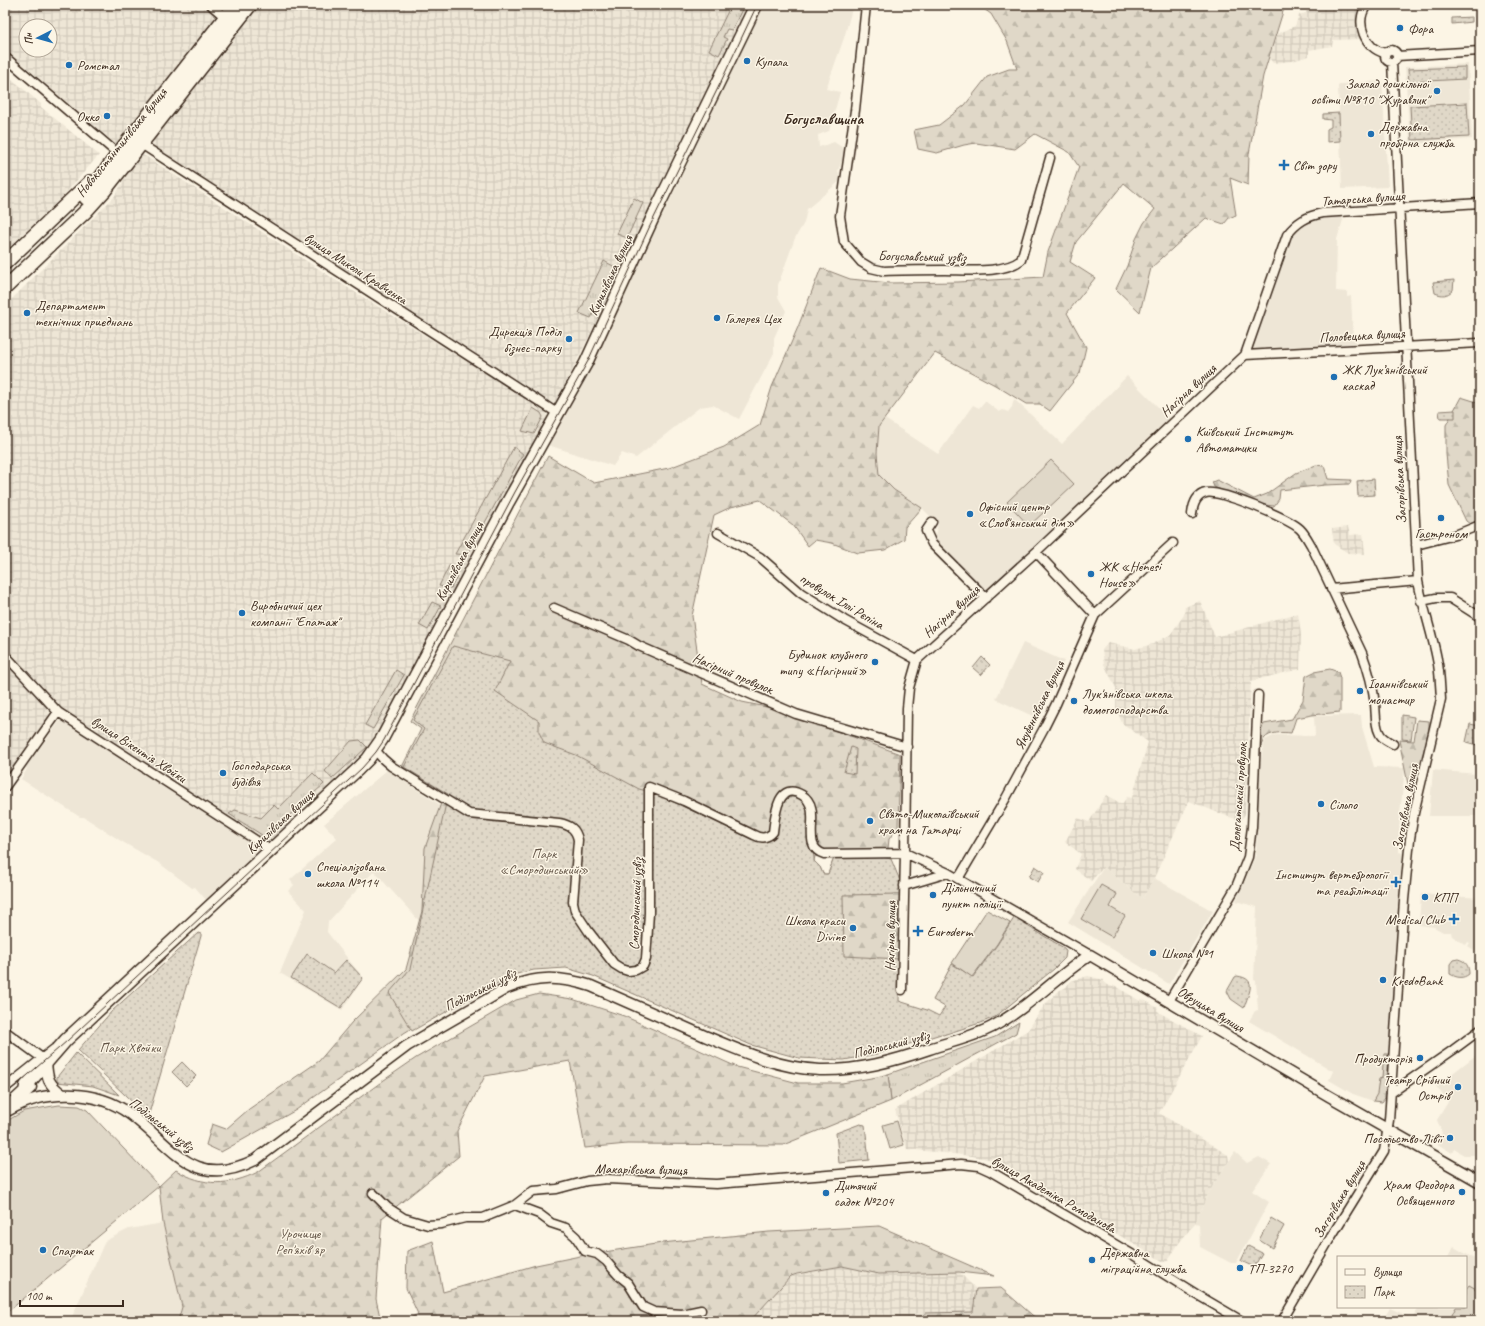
<svg xmlns="http://www.w3.org/2000/svg" width="1485" height="1326" font-family="Caveat,sans-serif">
  <defs>
    <pattern id="industrial-grid" width="8" height="8" patternUnits="userSpaceOnUse"><rect width="8" height="8" fill="#eee6d6"/><path d="M0 4h8M4 0v8" fill="none" stroke="#cdc5b7"/></pattern>
    <pattern id="grass-tufts" width="24" height="20" patternUnits="userSpaceOnUse"><rect width="24" height="20" fill="#e0d8c8"/><path d="M3 7l-1-3M5 7V3M7 7l1-3M15 17l-1-3M17 17v-4M19 17l1-3" fill="none" stroke="#c1baab"/></pattern>
    <pattern id="forest-firs" width="22" height="20" patternUnits="userSpaceOnUse"><rect width="22" height="20" fill="#e0d8c8"/><path d="M5 1l3.5 6h-7zM16 11l3.5 6h-7z" fill="#c1baab"/></pattern>
    <pattern id="park-dots" width="8" height="8" patternUnits="userSpaceOnUse"><rect width="8" height="8" fill="#e0d8c8"/><path d="M2 2h.1M6 6h.1" fill="none" stroke="#c1baab" stroke-width="1.8" stroke-linecap="round"/></pattern>
  </defs>
  <rect width="100%" height="100%" fill="#fcf5e5"/>
  <filter id="ink" filterUnits="userSpaceOnUse"><feTurbulence type="fractalNoise" baseFrequency=".025" numOctaves="2"/><feDisplacementMap in="SourceGraphic" scale="8" xChannelSelector="R" yChannelSelector="G"/><feConvolveMatrix kernelMatrix="1 2 1 2 8 2 1 2 1" color-interpolation-filters="sRGB"/></filter>
  <g filter="url(#ink)">
    <path fill="#eee6d6" d="M764 5H853L844 38 826 89 840 92 829 131 818 135 819 147 834 142 846 150 838 171 841 180 807 209 804 223 795 238 778 285V297L786 311 774 338V353L739 419 713 405 700 407 636 458 622 453 613 466 548 445 588 370Z
      M1468 64 1472 139 1410 144 1405 67Z
      M1382 81 1388 187 1342 189 1338 86 1342 84Z
      M1341 216 1343 220 1337 239 1336 291 1347 292V297L1351 296 1353 337 1357 344 1256 351 1252 349 1294 233 1300 225 1307 221Z
      M1127 376 1171 420 985 592 934 538 938 524 922 508 894 490 879 475 877 453 879 426 885 419 938 454 973 405 979 408 985 401 999 412 1003 410 1008 412 1012 407 1014 399 1062 444Z
      M1023 643 1064 661 1039 719 996 699Z
      M1361 715 1362 727 1374 767 1405 768 1400 813 1399 837H1400L1399 852 1407 854 1388 1099 1373 1101 1353 1094 1329 1080 1333 1071 1249 1021 1255 1011 1258 1010 1256 981 1254 980 1257 907 1236 901 1256 855 1259 768 1265 740 1275 735 1315 736 1314 716Z
      M62 718 257 844 259 850 258 852 207 901 195 887 192 888 159 863 121 841 84 817H80L21 779 27 769 26 767Z
      M1480 745V816H1429L1433 770 1476 774 1474 760 1475 750Z
      M387 770 445 808 420 922 374 871 328 922 327 932 363 978 342 1010 280 973 306 910 288 891 294 885 290 880 337 838 324 824Z
      M1104 867 1135 893 1143 898 1154 878 1213 911 1169 984 1068 922Z
      M1421 894 1480 898 1477 920H1480V954L1468 946 1470 943 1468 942 1466 945 1452 936 1451 932H1443L1434 927 1419 925Z
      M1480 1052V1155H1464L1454 1149 1452 1153 1436 1143 1442 1133 1437 1120 1448 1102 1436 1086Z
      M1235 1152 1247 1163 1259 1157 1271 1164 1252 1191 1269 1202 1236 1263H1231L1200 1247 1199 1224 1195 1223 1209 1192Z
      M163 1223 182 1307 178 1321H67L72 1317 105 1241 129 1229Z
      M1454 1247 1480 1262V1321H1382L1390 1308 1412 1318 1419 1307H1466V1257H1448Z"/>
    <path fill="url(#industrial-grid)" fill-rule="evenodd" d="M5 5H228L117 145 5 49ZM26 26H50V50H26Z
      M259 5H749L614 286 557 401 554 403 548 401 311 248 157 150 153 144 154 136Z
      M1308 5 1362 6 1359 16 1360 39 1333 40 1332 46 1309 50V56L1292 61 1273 63 1266 54 1273 36 1295 26 1299 15 1306 13Z
      M5 73 41 104V107L99 155 63 196 5 251Z
      M142 155 147 157 337 281 543 409 547 414V421L381 734 372 748 272 842 264 841 58 709 5 650V306L114 197 127 175 128 170 137 156Z
      M1348 527 1350 535 1363 534 1365 554 1348 553 1334 544 1332 529Z
      M1200 601 1215 637 1298 613 1301 634 1300 669 1251 681 1245 814 1241 820 1229 817 1189 801 1154 878 1143 898 1135 893 1104 867 1091 881 1075 869 1081 854 1065 842 1078 818 1089 822 1106 795 1122 804 1127 797 1132 798 1148 742 1122 723 1116 708V688L1104 664 1102 650 1108 643 1135 649 1153 644 1170 635 1184 615 1185 607Z
      M5 661 48 707 49 713 48 717 5 779Z
      M1088 976 1104 980V983L1110 986 1113 987 1114 985 1140 1001 1142 999 1158 1008 1157 1010 1160 1013 1202 1036 1159 1113 1228 1155 1229 1161 1209 1192 1195 1223 1179 1243 1168 1261 1164 1262 993 1160 972 1156 907 1149 895 1110 1028 1030 1045 1004 1060 990 1065 988 1071 981Z
      M842 1266 879 1274 959 1272 976 1289 973 1312 925 1313 921 1321H750L791 1276Z"/>
    <path fill="url(#grass-tufts)" stroke="#8e8173" d="M731 5H744L732 30 727 29 723 37 727 39 719 55 709 50Z
      M634 198 643 203 627 238 617 234Z
      M604 261 615 267 591 318 579 313Z
      M533 408 541 413 543 417 534 434 522 431Z
      M514 447 523 454 467 555 455 554Z
      M450 564 457 577 451 588 439 586Z
      M432 602 441 606 428 630 419 625Z
      M396 670 404 675 373 729 365 725Z
      M360 740 367 747 332 779 325 771 351 741Z
      M313 773 324 784 265 837 229 814 235 810 261 818 274 805 278 809Z
      M1019 1022 1016 1033 891 1101 888 1074 995 1037Z
      M1384 1054H1388L1385 1098 1382 1102 1373 1101 1377 1094 1379 1079 1382 1078Z"/>
    <path fill="url(#forest-firs)" stroke="#8e8173" fill-rule="evenodd" d="M978 5H1285L1263 76 1249 154 1248 185 1230 178 1236 215 1229 218 1224 224 1206 218 1151 268 1140 312 1116 289 1127 266 1136 239 1144 223 1155 209 1124 183 1076 242 1070 262 1095 278 1067 313 1086 347 1080 373 1050 411 1040 404H1026L995 385 935 353 879 426 877 453 879 475 894 490 922 508 905 527 904 539 885 550 858 553 832 543 815 540 808 546 793 525 760 500 731 507 714 515 692 616 702 684 742 702 776 709 900 754 898 827 889 839 887 858 899 888 901 901 898 1007 548 949 463 997 404 1033 296 1110 221 1152 206 1145 212 1124 226 1129 249 1109 319 1061 352 1022 406 969 422 911 425 848 444 795 402 767 421 729 410 721 548 456 594 483 669 468 724 447 760 425 772 387 798 327 821 268 850 279 890 283 958 282 1043 277 1048 252 1079 167 1069 152 1035 134 1015 149 976 143 964 145 937 153 918 149 914 130 939 125 965 105 987 77 1009 69H1017L1007 41 991 14ZM815 856 834 858 828 874H823L820 867 814 861Z
      M1461 397 1480 403V476L1478 478 1480 504 1478 520 1470 524 1466 521 1449 485 1446 454V425Z
      M1316 465 1324 466 1328 479 1351 480 1350 484 1325 485 1280 490 1279 499 1274 506 1256 504 1214 487 1212 482 1217 480 1254 499 1267 494 1296 473Z
      M1330 669 1338 672 1340 678V712L1312 715 1296 718 1291 733C1283 732 1269 732 1264 739 1262 743 1261 747 1258 751L1260 731 1264 724 1292 719 1303 700 1306 676 1314 672Z
      M1417 720 1429 721V733L1417 786 1411 787 1408 784 1399 740 1414 741Z
      M539 994 572 999 624 1016 737 1067 798 1083H842L877 1077 888 1074 891 1101 783 1145 627 1144 585 1148 570 1061 485 1076 457 1131 459 1156 382 1218 376 1299 380 1317 384 1321H178L182 1307 163 1223 159 1186 176 1170C204 1187 229 1186 258 1172L384 1080 416 1058 516 1000Z
      M879 1226 994 1276 959 1272 879 1274 842 1266 797 1274 791 1276 750 1321H404L418 1314 406 1288 407 1251 433 1241 443 1292 536 1265 585 1255 662 1243 769 1232Z
      M1001 1288 1039 1321H921L925 1313 973 1312 976 1289Z"/>
    <path fill="url(#park-dots)" stroke="#8e8173" d="M1472 17V22L1452 24V18Z
      M1465 67V79L1409 82 1408 69Z
      M1467 103 1469 137 1412 140 1410 106Z
      M1339 113 1340 141 1327 142V129L1331 127V120L1323 119V114Z
      M1454 280 1453 290C1447 296 1442 296 1435 293L1433 282Z
      M1455 410V418H1440L1439 411Z
      M1374 479 1375 495 1358 496 1357 481Z
      M453 646 510 661 495 691 539 721V732L544 743 576 755 639 789 654 793 755 840 769 838C773 826 779 795 795 797 799 798 803 800 805 804 810 813 807 828 808 838 809 846 815 853 814 861L820 867 823 874H828L834 858 881 857 891 859 901 883 900 894 843 895 844 956 900 959 899 1001 927 1010 939 1016 945 1007 933 1000 952 964 973 977 997 945 1014 918 1064 948 1066 951 1065 958 1054 969 995 1017 980 1023 943 1035 941 1034 877 1054 844 1060 799 1058 751 1045 593 976 566 968 534 970 512 975 412 1031 389 993 410 969 448 794 404 767 424 729 413 720Z
      M982 657 990 665 981 675 973 668Z
      M1402 715 1414 717 1411 740 1402 739Z
      M1470 724 1480 726V733L1477 745 1466 742Z
      M851 747 856 749 855 774 844 772Z
      M1035 866 1044 872 1038 882 1029 877Z
      M198 933 201 934V936L148 1117 78 1050 112 1011Z
      M307 954 334 973 346 960 363 978 341 1008 291 978Z
      M1458 959C1466 961 1469 966 1469 974 1463 979 1457 978 1450 974V964L1453 960Z
      M1237 976C1259 979 1248 993 1244 1008L1231 999 1227 991 1235 977Z
      M76 1053 119 1095 93 1086 57 1082V1077Z
      M182 1062 196 1076 186 1086 172 1072Z
      M860 1124 865 1125 869 1160 839 1163 836 1133Z
      M1248 1246 1262 1253 1254 1267 1241 1261Z"/>
    <path fill="#e0d8c8" stroke="#8e8173" d="M1051 460 1074 484 1029 526 1007 502Z
      M1101 885 1117 894 1110 907 1125 916 1112 937 1081 919Z
      M987 910 1010 923 997 944 972 977 952 963Z
      M59 1105 79 1106 87 1110 159 1186 5 1314V1122L24 1111Z
      M897 1121 904 1145 890 1149 883 1125Z
      M1271 1218 1284 1226 1272 1248 1259 1240Z
      M1469 1285 1480 1291V1310L1474 1321H1449L1456 1307H1466V1289Z"/>
    <g fill="none" stroke-linecap="round" stroke-linejoin="round">
      <defs>
        <path id="minor" d="M211 5 226 18
          M866 5 855 110 840 216 844 242 861 262 871 268 884 271C904 270 925 270 945 270 967 270 1003 274 1021 260L1050 158
          M1367 5C1354 22 1365 49 1385 53
          M1385 56a6 6 0 1 1 12 0a6 6 0 1 1-12 0Z
          M1397 56 1480 51
          M5 57 118 154
          M141 144 557 413
          M1245 355 1480 343
          M1192 514C1193 505 1196 495 1206 493 1219 489 1290 519 1300 529 1305 534 1308 540 1311 545L1362 653C1368 669 1373 687 1375 704 1376 713 1375 724 1379 732 1381 738 1387 741 1393 744
          M932 522 926 531 932 544 986 598
          M718 533 760 557 801 593 844 620 917 660
          M1416 545 1455 535 1480 525
          M1036 552 1095 615
          M1331 589 1418 581
          M1421 601 1436 598H1450L1480 617
          M554 608 629 640 639 646 796 714 907 747
          M5 655 58 712 271 850
          M375 750 383 759 391 766 469 814 559 823C570 825 576 829 578 840L573 902 575 911 589 932 614 964 622 969 628 971 636 970 643 966 646 959 649 913V787L684 801 754 835C761 839 768 838 773 832 775 817 777 780 802 795 825 809 798 846 824 854L905 853 948 873 1090 955
          M5 787 58 712
          M958 879 1006 798 1044 728 1056 704 1095 615 1173 543
          M904 886 948 873
          M902 990 905 853 907 708 909 688 917 660 1036 552 1245 355 1287 235C1297 222 1307 216 1323 213L1480 203
          M1169 1001 1236 887 1248 857 1252 827 1258 695
          M5 1031 46 1061
          M5 1088 54 1049
          M1391 1093 1453 1050 1480 1030
          M373 1193 387 1207 404 1218 428 1225 441 1224 465 1218H483L515 1205 533 1191 557 1189 587 1181 607 1179 716 1184 961 1164 979 1166 990 1171 1135 1256 1196 1294 1242 1321
          M515 1205 539 1214 551 1223 566 1228 576 1237 585 1251 597 1254 606 1261 618 1275 628 1283 643 1307 654 1312 682 1314 701 1310
          M1282 1321 1331 1237 1384 1151 1389 1120 1404 900 1410 839 1414 813 1441 699C1440 685 1440 672 1437 659 1432 633 1423 608 1418 581L1392 62"/>
        <path id="tertiary" d="M46 1061C47 1079 48 1084 63 1095
          M9 1110C44 1089 96 1089 130 1114 173 1146 193 1191 255 1160L407 1046 507 988C537 976 560 976 591 986 625 1001 659 1016 693 1031 734 1048 775 1068 820 1070 858 1071 894 1061 929 1049 950 1042 973 1037 992 1027 1028 1008 1056 977 1090 955L1329 1096 1480 1182"/>
        <path id="secondary" d="M25 1092 26 1086 66 1040 358 769 368 759 382 739 508 502 586 363 659 204 756 5
          M5 1110 30 1087"/>
        <path id="primary" d="M86 198 118 154 235 5
          M5 263 90 182
          M5 288 86 211 104 191 250 5"/>
      </defs>
      <use href="#minor" stroke="#3b2a1e" stroke-width="11"/>
      <use href="#tertiary" stroke="#3b2a1e" stroke-width="13"/>
      <use href="#secondary" stroke="#3b2a1e" stroke-width="15"/>
      <use href="#primary" stroke="#3b2a1e" stroke-width="16"/>
      <use href="#minor" stroke="#fcf5e5" stroke-width="8"/>
      <use href="#tertiary" stroke="#fcf5e5" stroke-width="10"/>
      <use href="#secondary" stroke="#fcf5e5" stroke-width="12"/>
      <use href="#primary" stroke="#fcf5e5" stroke-width="13"/>
      <path stroke="#3b2a1e" stroke-width="1" d="M5 1095 67 1041 362 768 376 752 384 740 515 492 588 361 649 228 718 88 757 5"/>
    </g>
  </g>
  <g fill="#1f6fb2" stroke="#fcf5e5" stroke-width="1.5">
    <circle cx="1400" cy="28" r="4"/>
    <circle cx="747" cy="61" r="4"/>
    <circle cx="69" cy="65" r="4"/>
    <circle cx="1437" cy="91" r="4"/>
    <circle cx="107" cy="116" r="4"/>
    <circle cx="1371" cy="134" r="4"/>
    <path d="M1282 159h4v4h4v4h-4v4h-4v-4h-4v-4h4z"/>
    <circle cx="27" cy="313" r="4"/>
    <circle cx="717" cy="318" r="4"/>
    <circle cx="569" cy="339" r="4"/>
    <circle cx="1334" cy="377" r="4"/>
    <circle cx="1188" cy="439" r="4"/>
    <circle cx="970" cy="514" r="4"/>
    <circle cx="1441" cy="518" r="4"/>
    <circle cx="1091" cy="574" r="4"/>
    <circle cx="242" cy="613" r="4"/>
    <circle cx="875" cy="662" r="4"/>
    <circle cx="1360" cy="691" r="4"/>
    <circle cx="1074" cy="701" r="4"/>
    <circle cx="223" cy="773" r="4"/>
    <circle cx="1321" cy="804" r="4"/>
    <circle cx="870" cy="821" r="4"/>
    <circle cx="308" cy="874" r="4"/>
    <path d="M1394 876h4v4h4v4h-4v4h-4v-4h-4v-4h4z"/>
    <circle cx="933" cy="895" r="4"/>
    <circle cx="1425" cy="897" r="4"/>
    <path d="M1452 913h4v4h4v4h-4v4h-4v-4h-4v-4h4z"/>
    <circle cx="853" cy="928" r="4"/>
    <path d="M916 925h4v4h4v4h-4v4h-4v-4h-4v-4h4z"/>
    <circle cx="1153" cy="953" r="4"/>
    <circle cx="1383" cy="980" r="4"/>
    <circle cx="1420" cy="1058" r="4"/>
    <circle cx="1458" cy="1087" r="4"/>
    <circle cx="1450" cy="1138" r="4"/>
    <circle cx="1462" cy="1192" r="4"/>
    <circle cx="826" cy="1193" r="4"/>
    <circle cx="43" cy="1250" r="4"/>
    <circle cx="1092" cy="1260" r="4"/>
    <circle cx="1240" cy="1268" r="4"/>
  </g>
  <g text-anchor="middle" stroke-width="3" stroke-linejoin="round" paint-order="stroke">
    <g font-size="14" fill="#3b2a1e" stroke="#fcf5e5" text-anchor="start">
      <text x="1408" y="33">Фора</text>
      <text x="755" y="66">Купала</text>
      <text x="77" y="70">Ромстал</text>
      <text x="1429" y="88" text-anchor="end">Заклад дошкільної<tspan x="1429" dy="16">освіти №810 "Журавлик"</tspan></text>
      <text x="99" y="121" text-anchor="end">Окко</text>
      <text x="1379" y="131">Державна<tspan x="1379" dy="16">пробірна служба</tspan></text>
      <text x="1293" y="170">Світ зору</text>
      <text x="35" y="310">Департамент<tspan x="35" dy="16">технічних приєднань</tspan></text>
      <text x="725" y="323">Галерея Цех</text>
      <text x="561" y="336" text-anchor="end">Дирекція Поділ<tspan x="561" dy="16">бізнес-парку</tspan></text>
      <text x="1342" y="374">ЖК Лук’янівський<tspan x="1342" dy="16">каскад</tspan></text>
      <text x="1196" y="436">Київський Інститут<tspan x="1196" dy="16">Автоматики</tspan></text>
      <text x="978" y="511">Офісний центр<tspan x="978" dy="16">«Слов'янський дім»</tspan></text>
      <text x="1441" y="538" text-anchor="middle">Гастроном</text>
      <text x="1099" y="571">ЖК «Henesi<tspan x="1099" dy="16">House»</tspan></text>
      <text x="250" y="610">Виробничий цех<tspan x="250" dy="16">компанії "Епатаж"</tspan></text>
      <text x="867" y="659" text-anchor="end">Будинок клубного<tspan x="867" dy="16">типу «Нагірний»</tspan></text>
      <text x="1368" y="688">Іоаннівський<tspan x="1368" dy="16">монастир</tspan></text>
      <text x="1082" y="698">Лук'янівська школа<tspan x="1082" dy="16">домогосподарства</tspan></text>
      <text x="231" y="770">Господарська<tspan x="231" dy="16">будівля</tspan></text>
      <text x="1329" y="809">Сільпо</text>
      <text x="878" y="818">Свято-Миколаївський<tspan x="878" dy="16">храм на Татарці</tspan></text>
      <text x="316" y="871">Спеціалізована<tspan x="316" dy="16">школа №114</tspan></text>
      <text x="1387" y="879" text-anchor="end">Інститут вертебрології<tspan x="1387" dy="16">та реабілітації</tspan></text>
      <text x="941" y="892">Дільничний<tspan x="941" dy="16">пункт поліції</tspan></text>
      <text x="1433" y="902">КПП</text>
      <text x="1445" y="924" text-anchor="end">Medical Club</text>
      <text x="845" y="925" text-anchor="end">Школа краси<tspan x="845" dy="16">Divine</tspan></text>
      <text x="927" y="936">Euroderm</text>
      <text x="1161" y="958">Школа №1</text>
      <text x="1391" y="985">KredoBank</text>
      <text x="1412" y="1063" text-anchor="end">Продукторія</text>
      <text x="1450" y="1084" text-anchor="end">Театр Срібний<tspan x="1450" dy="16">Острів</tspan></text>
      <text x="1442" y="1143" text-anchor="end">Посольство Лівії</text>
      <text x="1454" y="1189" text-anchor="end">Храм Феодора<tspan x="1454" dy="16">Освященного</tspan></text>
      <text x="834" y="1190">Дитячий<tspan x="834" dy="16">садок №204</tspan></text>
      <text x="51" y="1255">Спартак</text>
      <text x="1100" y="1257">Державна<tspan x="1100" dy="16">міграційна служба</tspan></text>
      <text x="1248" y="1273">ТП-3270</text>
    </g>
    <g font-size="14" fill="#3b2a1e" stroke="#fcf5e5">
      <text transform="translate(121 142) rotate(-51)" y="5">Новокостянтинівська вулиця</text>
      <text transform="translate(1363 198) rotate(-4)" y="5">Татарська вулиця</text>
      <text transform="translate(922 256) rotate(1)" y="5">Богуславський узвіз</text>
      <text transform="translate(356 268) rotate(33)" y="5">вулиця Миколи Кравченка</text>
      <text transform="translate(610 275) rotate(-65)" y="5">Кирилівська вулиця</text>
      <text transform="translate(1362 335) rotate(-3)" y="5">Половецька вулиця</text>
      <text transform="translate(1188 390) rotate(-43)" y="5">Нагірна вулиця</text>
      <text transform="translate(1399 480) rotate(-93)" y="5">Загорівська вулиця</text>
      <text transform="translate(459 561) rotate(-62)" y="5">Кирилівська вулиця</text>
      <text transform="translate(842 601) rotate(31)" y="5">провулок Іллі Рєпіна</text>
      <text transform="translate(951 611) rotate(-42)" y="5">Нагірна вулиця</text>
      <text transform="translate(733 673) rotate(23)" y="5">Нагірний провулок</text>
      <text transform="translate(1039 705) rotate(-64)" y="5">Якубенківська вулиця</text>
      <text transform="translate(139 749) rotate(33)" y="5">вулиця Вікентія Хвойки</text>
      <text transform="translate(1238 797) rotate(-86)" y="5">Делегатський провулок</text>
      <text transform="translate(1405 807) rotate(-79)" y="5">Загорівська вулиця</text>
      <text transform="translate(280 821) rotate(-43)" y="5">Кирилівська вулиця</text>
      <text transform="translate(635 904) rotate(-88)" y="5">Смородинський узвіз</text>
      <text transform="translate(890 936) rotate(-89)" y="5">Нагірна вулиця</text>
      <text transform="translate(480 989) rotate(-27)" y="5">Подільський узвіз</text>
      <text transform="translate(1211 1009) rotate(31)" y="5">Овруцька вулиця</text>
      <text transform="translate(891 1044) rotate(-14)" y="5">Подільський узвіз</text>
      <text transform="translate(162 1124) rotate(38)" y="5">Подільський узвіз</text>
      <text transform="translate(641 1169) rotate(1)" y="5">Макарівська вулиця</text>
      <text transform="translate(1054 1194) rotate(30)" y="5">вулиця Академіка Ромоданова</text>
      <text transform="translate(1339 1199) rotate(-59)" y="5">Загорівська вулиця</text>
    </g>
    <g font-size="14" fill="#645648" stroke="#fcf5e5">
      <text x="544" y="858">Парк<tspan x="544" dy="16">«Смородинський»</tspan></text>
      <text x="130" y="1052">Парк Хвойки</text>
      <text x="300" y="1238">Урочище<tspan x="300" dy="16">Реп'яхів яр</tspan></text>
    </g>
    <g font-size="16" font-weight="bold" fill="#3b2a1e" stroke="#fcf5e5">
      <text x="823" y="124">Богуславщина</text>
    </g>
  </g>
  <rect width="1485" height="1326" fill="none" stroke="#fcf5e5" stroke-width="20"/>
  <rect x="10" y="10" width="1465" height="1306" fill="none" stroke="#3b2a1e" stroke-width="1.5" filter="url(#ink)"/>
  <rect x="1337" y="1256" width="130" height="52" fill="#fcf5e5" stroke="#afa495"/>
  <rect x="1345" y="1269" width="20" height="6" fill="#fcf5e5" stroke="#afa495"/>
  <text x="1373" y="1276" font-size="12" fill="#3b2a1e">Вулиця</text>
  <rect x="1345" y="1286" width="20" height="12" fill="url(#park-dots)" stroke="#afa495"/>
  <text x="1373" y="1296" font-size="12" fill="#3b2a1e">Парк</text>
  <g transform="translate(38 38) rotate(264)"><circle r="19" fill="#fcf5e5" stroke="#afa495"/>
  <path d="M0-3L7 15L0 10L-7 15Z" fill="#1f6fb2"/>
  <text y="-6" font-size="11" font-weight="bold" text-anchor="middle" fill="#3b2a1e">Пн</text>
  </g>
  <path d="M20 1300v6h103v-6" fill="none" stroke="#3b2a1e" stroke-width="2"/>
  <text x="26" y="1300" font-size="12" fill="#3b2a1e" stroke="#fcf5e5" stroke-width="3" paint-order="stroke">100 m</text>
</svg>
